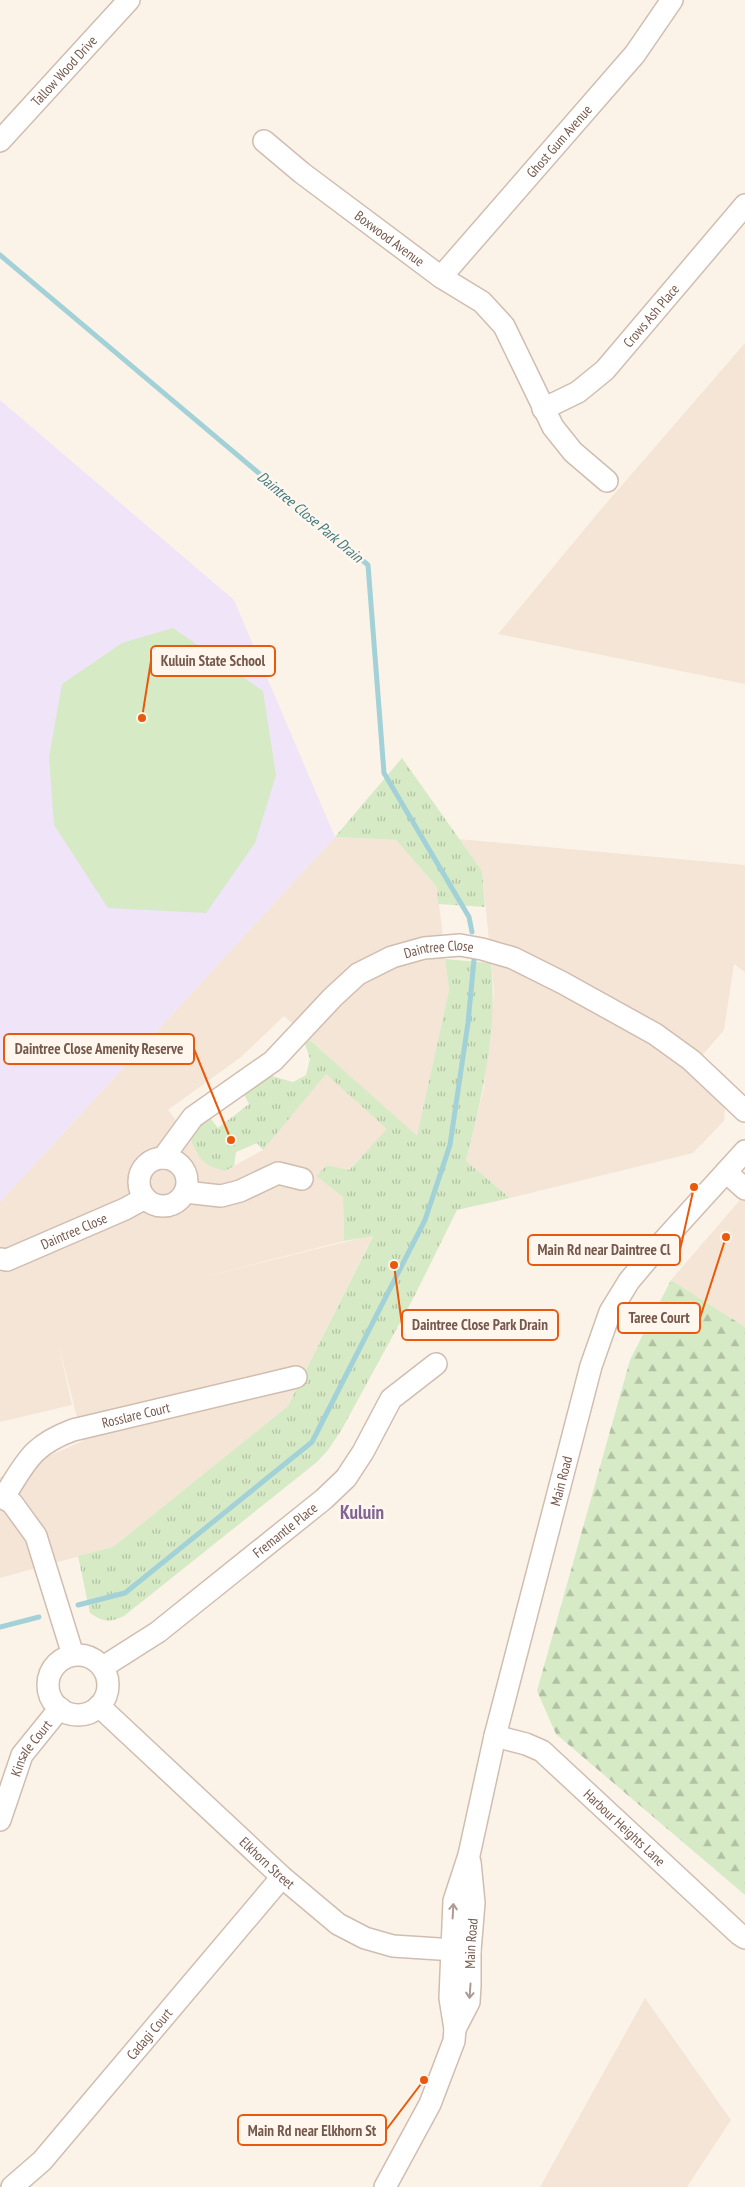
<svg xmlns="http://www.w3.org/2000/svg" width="745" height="2187" font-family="'PT Sans Narrow',sans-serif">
  <defs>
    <pattern id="grass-tufts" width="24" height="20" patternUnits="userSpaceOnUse" patternTransform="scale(1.25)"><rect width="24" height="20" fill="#d6eac6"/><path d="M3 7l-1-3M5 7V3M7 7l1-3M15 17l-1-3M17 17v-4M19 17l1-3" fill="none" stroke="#b2c1a3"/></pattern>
    <pattern id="forest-firs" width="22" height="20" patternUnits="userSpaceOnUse" patternTransform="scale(1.25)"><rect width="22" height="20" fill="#d6eac6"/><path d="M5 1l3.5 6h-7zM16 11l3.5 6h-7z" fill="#b2c1a3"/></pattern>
  </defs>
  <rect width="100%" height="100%" fill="#fcf3e8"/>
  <path fill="#f4e5d6" d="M745 343V684L498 634 597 514Z
    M335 837 396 840 437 887 449 990 417 1137 284 1016 241 1057 168 1110 190 1138 197 1154 225 1171 263 1150 326 1073 388 1129 348 1170 327 1165 316 1176 343 1197 344 1241 184 1282 373 1235 288 1406 113 1547 0 1578V1477L83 1441 58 1342 72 1405 0 1422V1202Z
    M459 839 745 865V972L734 964 724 1030 688 1072 725 1105 724 1121 693 1153 510 1198 466 1161 484 1087 494 991 482 871Z
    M745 1194V1327L671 1280Z
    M645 1998 731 2120 687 2187H540Z"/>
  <path fill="#f0e4f9" d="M0 400 234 600 335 837 0 1202Z"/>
  <path fill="url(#grass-tufts)" d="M402 758 482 871 485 907 438 904 437 887 396 840 335 837Z
    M445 959 491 963C498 1030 482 1097 466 1161L510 1198 457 1210 415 1295 342 1429 328 1450 317 1462 124 1616C109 1623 103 1622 90 1613L78 1556 113 1547 288 1406 373 1236 344 1241 343 1197 316 1176 327 1165 349 1170 387 1129 326 1074 263 1150 257 1143 236 1152 234 1166 225 1171C202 1165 199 1159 190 1138L207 1114 218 1128 249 1104 242 1091 265 1074 293 1082 306 1075 310 1059 305 1044 310 1040 417 1136 449 990Z"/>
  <path fill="url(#forest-firs)" d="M671 1280 745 1327V1895L556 1734 537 1691 630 1360Z"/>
  <path fill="#d6eac6" d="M173 628 263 691 276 775 255 843 206 913 108 908 54 825 49 757 62 684 122 643Z"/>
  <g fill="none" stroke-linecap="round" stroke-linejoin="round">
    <path stroke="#a2d1d7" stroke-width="5" d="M0 255 368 565 384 773 469 917 472 932
      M78 1605 125 1593 312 1442 425 1220 450 1145 468 1023 474 960
      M0 1627 39 1617"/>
    <defs>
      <g id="street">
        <path id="s1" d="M0 141 129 0"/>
        <path id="s2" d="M264 141 302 173 441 277 482 302 504 326 553 427 573 452 607 481"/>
        <path id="s3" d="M441 277 635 54 672 0"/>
        <path id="s4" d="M543 409 578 392 605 370 745 205"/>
        <path id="s5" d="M163 1158 193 1117 273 1061 333 997 358 974 392 957 424 948 460 945 482 949 513 958 563 983 655 1034 691 1060 745 1111"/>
        <circle cx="163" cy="1182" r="24"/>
        <path d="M726 1172 745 1189"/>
        <path d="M185 1192 221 1196 240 1191 278 1173 302 1179"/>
        <path id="s6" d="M0 1259 7 1260 125 1209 145 1198"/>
        <path d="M0 1496 12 1503 36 1536 73 1655"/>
        <path id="s7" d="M3 1498C26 1463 30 1446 73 1430L296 1377"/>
        <circle cx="78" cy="1685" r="30"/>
        <path id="s8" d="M103 1667 158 1632 324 1499 346 1478 363 1452 391 1399 436 1364"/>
        <path id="s9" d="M99 1706 282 1877 338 1924 365 1938 393 1946 470 1951"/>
        <path id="s10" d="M495 1736 526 1744 542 1751 739 1934 745 1938"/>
        <path id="s11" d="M0 1820 22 1755 60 1708"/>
        <path id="s12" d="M455 2029 469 2002 470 1985V1951L474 1903 470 1862"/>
        <path id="s13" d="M12 2187 42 2161 282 1877"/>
        <path id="s14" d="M385 2187 430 2104 454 2041 455 2029 450 1998 454 1901 469 1855 495 1736 591 1366 610 1312 629 1281 656 1249 745 1151"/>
      </g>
    </defs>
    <use href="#street" stroke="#d0bdb0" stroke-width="24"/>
    <use href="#street" stroke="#fff" stroke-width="21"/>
  </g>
  <defs><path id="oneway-shaft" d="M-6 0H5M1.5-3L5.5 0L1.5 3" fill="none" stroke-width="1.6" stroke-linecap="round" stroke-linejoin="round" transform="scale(1.25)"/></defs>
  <g stroke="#ad9b94">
    <use href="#oneway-shaft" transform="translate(453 1911) rotate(-87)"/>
    <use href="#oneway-shaft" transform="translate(470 1991) rotate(94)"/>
  </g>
  <g text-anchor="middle" stroke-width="5" stroke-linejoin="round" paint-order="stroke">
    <g font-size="14" fill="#76594c" stroke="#fff7ee">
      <text dy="5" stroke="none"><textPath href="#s1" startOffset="95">Tallow Wood Drive</textPath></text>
      <text dy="5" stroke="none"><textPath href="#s3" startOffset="180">Ghost Gum Avenue</textPath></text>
      <text dy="5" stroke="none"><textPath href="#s2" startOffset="159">Boxwood Avenue</textPath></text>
      <text dy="5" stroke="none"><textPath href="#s4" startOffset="145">Crows Ash Place</textPath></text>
      <text dy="5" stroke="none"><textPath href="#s5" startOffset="356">Daintree Close</textPath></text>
      <text dy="5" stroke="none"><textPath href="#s6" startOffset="80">Daintree Close</textPath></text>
      <text dy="5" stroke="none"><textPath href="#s7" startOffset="165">Rosslare Court</textPath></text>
      <text dy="5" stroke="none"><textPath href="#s14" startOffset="736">Main Road</textPath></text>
      <text dy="5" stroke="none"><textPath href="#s8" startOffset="228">Fremantle Place</textPath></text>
      <text dy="5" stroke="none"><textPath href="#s11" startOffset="79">Kinsale Court</textPath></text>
      <text dy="5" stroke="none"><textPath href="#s10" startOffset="162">Harbour Heights Lane</textPath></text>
      <text dy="5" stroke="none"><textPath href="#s9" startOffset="230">Elkhorn Street</textPath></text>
      <text dy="5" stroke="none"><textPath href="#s12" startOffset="89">Main Road</textPath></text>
      <text dy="5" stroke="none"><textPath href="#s13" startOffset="206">Cadagi Court</textPath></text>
    </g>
    <g font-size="15" font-style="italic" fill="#437a81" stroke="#fff7ee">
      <text transform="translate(310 517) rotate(40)" y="5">Daintree Close Park Drain</text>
    </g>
    <g font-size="19" font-weight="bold" fill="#806492" stroke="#fff7ee">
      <text x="362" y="1519">Kuluin</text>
    </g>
  </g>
  <path fill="none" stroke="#e8590c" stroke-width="2" d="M142 718L151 661M231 1140L194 1049M694 1187L680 1250M726 1237L700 1318M394 1265L402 1325M424 2080L386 2130"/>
  <g fill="#e8590c" stroke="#fff7ee" stroke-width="2">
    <circle cx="142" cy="718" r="5"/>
    <circle cx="231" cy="1140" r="5"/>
    <circle cx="694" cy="1187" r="5"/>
    <circle cx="726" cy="1237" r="5"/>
    <circle cx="394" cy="1265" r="5"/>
    <circle cx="424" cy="2080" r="5"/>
  </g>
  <g fill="#fff7ee" stroke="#e8590c" stroke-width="2">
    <rect x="151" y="646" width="124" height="30" rx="5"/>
    <rect x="4" y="1034" width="190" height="30" rx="5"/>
    <rect x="528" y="1235" width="152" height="30" rx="5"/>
    <rect x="618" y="1303" width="82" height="30" rx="5"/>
    <rect x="402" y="1310" width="156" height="30" rx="5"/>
    <rect x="238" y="2115" width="148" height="30" rx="5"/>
  </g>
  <g font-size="15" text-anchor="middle" font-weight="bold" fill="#76594c">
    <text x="213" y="666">Kuluin State School</text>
    <text x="99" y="1054">Daintree Close Amenity Reserve</text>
    <text x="604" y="1255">Main Rd near Daintree Cl</text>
    <text x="659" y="1323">Taree Court</text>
    <text x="480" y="1330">Daintree Close Park Drain</text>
    <text x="312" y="2136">Main Rd near Elkhorn St</text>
  </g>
</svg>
